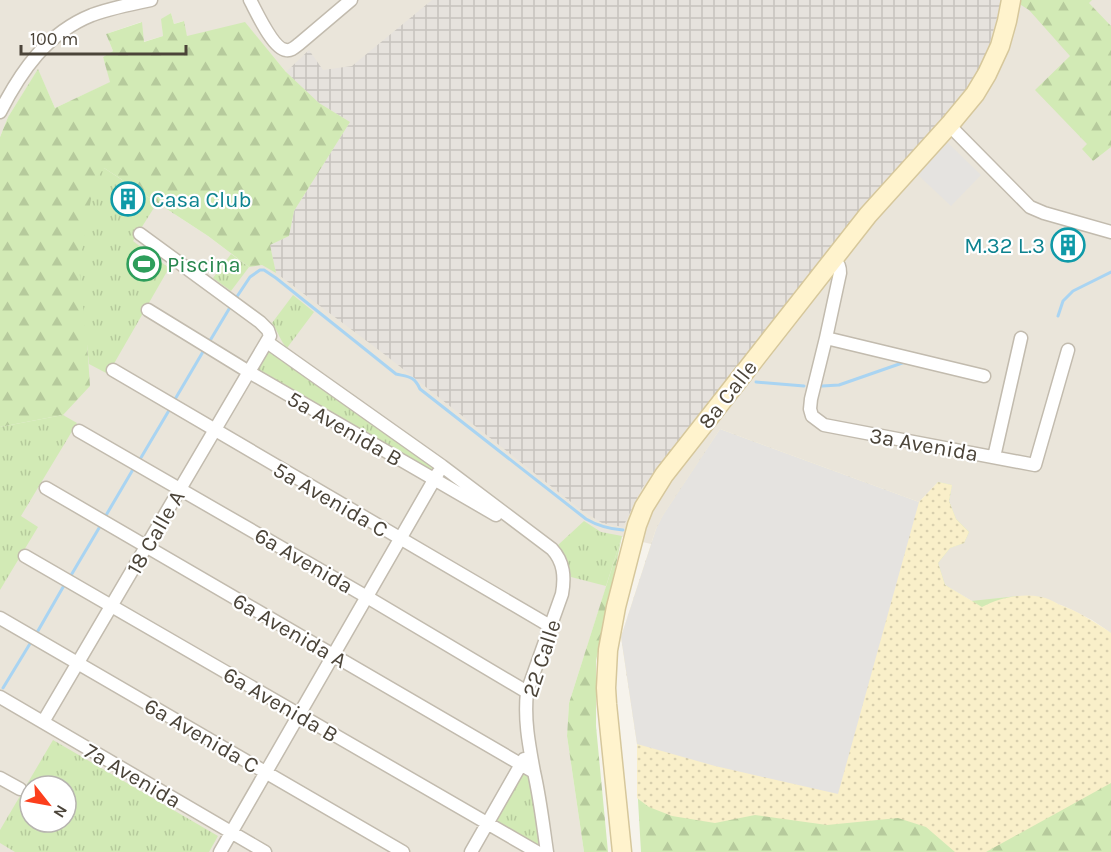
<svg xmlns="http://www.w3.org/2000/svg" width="1111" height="852" font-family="Karla,sans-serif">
  <defs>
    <pattern id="industrial-grid" width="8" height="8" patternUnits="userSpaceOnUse" patternTransform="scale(1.5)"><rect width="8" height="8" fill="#e6e2dd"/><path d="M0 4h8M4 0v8" fill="none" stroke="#c7c3be"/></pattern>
    <pattern id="forest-firs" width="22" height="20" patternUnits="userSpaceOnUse" patternTransform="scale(1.5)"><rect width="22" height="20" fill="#d2eab5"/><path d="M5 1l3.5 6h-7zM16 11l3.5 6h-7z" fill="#b6ca9c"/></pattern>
    <pattern id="sand-dots" width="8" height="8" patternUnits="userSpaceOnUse" patternTransform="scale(1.5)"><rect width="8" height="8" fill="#f9efc9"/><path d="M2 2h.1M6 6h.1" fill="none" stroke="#d7cead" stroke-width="1.8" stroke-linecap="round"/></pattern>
    <pattern id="park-tufts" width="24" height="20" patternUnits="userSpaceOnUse" patternTransform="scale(1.5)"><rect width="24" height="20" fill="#d2eab5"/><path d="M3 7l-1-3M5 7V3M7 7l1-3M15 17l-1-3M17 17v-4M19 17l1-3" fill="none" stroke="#b6ca9c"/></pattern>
    <pattern id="water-rules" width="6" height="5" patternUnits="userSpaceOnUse" patternTransform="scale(1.5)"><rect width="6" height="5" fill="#a9d4f2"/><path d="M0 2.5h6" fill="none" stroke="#8caec5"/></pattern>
  </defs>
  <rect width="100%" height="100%" fill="#f6f3ec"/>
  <path fill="#eae5da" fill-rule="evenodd" d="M0 0H1111V633L1092 620 1068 608 1041 597 982 607 945 585 937 563 950 548 964 543 949 500 952 485 938 482 919 502 720 429 656 529 651 544 622 537 569 703 567 736 584 852H0V427L63 415 87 342 104 168 208 236 249 267 286 72 245 23 187 37 183 21 174 24 171 13 162 19 163 36 143 42 141 22 106 34 113 51 103 57 111 82 55 108 38 70 8 117 0 137ZM30 786H66V822H30Z"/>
  <path fill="url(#industrial-grid)" d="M432 0H1002L987 53 977 75 967 90 952 109 868 202 665 457 642 488 623 527 602 523 581 510 384 354 276 273 270 245 289 236 294 211 350 122 319 103 286 72 309 50 323 70 352 66Z"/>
  <path fill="url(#forest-firs)" d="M1021 0H1092L1089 3 1111 26V147L1093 161 1082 149 1087 144 1035 90 1070 56 1029 10 1021 5Z
    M171 13 174 24 184 21 187 36 245 22 286 72 319 103 350 122 294 211 289 236 270 245 276 273 262 265 249 267 208 236 104 168 87 342 90 386 63 415 0 427V137L8 117 38 69 55 108 110 82 103 57 113 51 106 34 142 22 144 42 163 36 161 19Z
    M938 482 952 485 949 501 956 519 969 532 964 543 950 548 938 563 945 585 971 601 1018 596 1041 597 1111 633V852H641L637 783 715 766Z
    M622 536 596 661V726L608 852H584L567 736 569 703Z"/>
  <path fill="url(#sand-dots)" d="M720 429 919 502 938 482 952 485 949 501 956 519 969 532 964 543 950 548 938 563 945 585 982 607C999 598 1021 593 1041 597 1047 598 1053 601 1058 604 1077 611 1094 621 1111 633V783L986 852H955L926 827 898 818 827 825 755 815 715 823 672 816 649 807 637 798V744L621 637 656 529 663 515Z"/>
  <path fill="url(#park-tufts)" fill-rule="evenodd" d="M104 168 157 203 133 241 169 268 108 374 89 364 79 267 94 182Z
    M231 254 249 267 231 291 213 278Z
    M293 295 314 312 287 348C280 341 278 331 272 323Z
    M267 342 442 466 434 479 249 372Z
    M63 415 77 423 21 516 38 527 0 590V427Z
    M584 521 601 532 622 536 606 586 571 577 567 559 558 545Z
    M53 740 218 836 209 852H15L0 843V830ZM30 786H66V822H30Z
    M521 764 534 772 547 852 487 822Z"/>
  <path fill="#e5e3e0" d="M947 142 981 175 951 206 917 174Z
    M720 429 919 502 838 794 715 766 637 744 621 637 656 529 663 515Z"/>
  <path fill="url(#water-rules)" d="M137 253 152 260 154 268 150 273 144 275C137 273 133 264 131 258L134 254Z"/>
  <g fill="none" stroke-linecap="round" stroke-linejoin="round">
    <path stroke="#a9d4f2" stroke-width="3" d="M236 298 250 277 260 270H264L276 278 396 374C409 377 414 376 420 389L586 519C598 526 609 529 623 530
      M1058 316 1063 301 1073 291 1111 272
      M208 344 232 304
      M756 382 804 386
      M822 386 839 385 905 362
      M174 401 204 350
      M139 461 171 407
      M105 517 135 466
      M70 577 102 523
      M35 636 66 582
      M3 688 31 642"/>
    <defs>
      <path id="minor" d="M250 0C256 11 273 49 286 50 291 51 295 47 299 44L351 0
        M0 112C21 71 47 33 92 15 111 8 131 4 151 0
        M949 125 1030 207 1044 213 1111 232
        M834 259C839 264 840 267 840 273L826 338 811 399 810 409 812 416 824 425 1035 465 1068 350
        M148 310 249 372 496 515
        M826 338 984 376
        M267 342 442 466 552 549C564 562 565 577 562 594L527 692C524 720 529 745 534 772 540 798 543 825 547 852
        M113 370 550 626
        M79 431 367 597 527 692
        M994 457 1021 338
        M46 488 534 772
        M25 556 537 852
        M0 618 403 852
        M0 697 265 852
        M43 722 270 336 268 330 260 322 140 234
        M0 778 20 789
        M220 852 438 473
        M471 852 524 759"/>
      <path id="secondary" d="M622 852 607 704 606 688 608 650 616 607 637 525 644 507 664 475 868 215 951 123 975 94 987 74 1000 46 1007 21 1011 0"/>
    </defs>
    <use href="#minor" stroke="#c2bbae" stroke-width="15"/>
    <use href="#secondary" stroke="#d6c79b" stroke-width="21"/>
    <use href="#minor" stroke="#fff" stroke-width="12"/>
    <use href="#secondary" stroke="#fff3cd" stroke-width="18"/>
  </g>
  <defs>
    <symbol id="building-ring" viewBox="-11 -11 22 22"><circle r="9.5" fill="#fff" stroke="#0f9aa8" stroke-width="1.5"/><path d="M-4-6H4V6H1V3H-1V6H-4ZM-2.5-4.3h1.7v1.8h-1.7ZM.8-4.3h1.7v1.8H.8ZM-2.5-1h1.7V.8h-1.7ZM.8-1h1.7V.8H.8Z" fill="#0f9aa8"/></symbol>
    <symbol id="stadium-ring" viewBox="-11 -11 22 22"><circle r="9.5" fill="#fff" stroke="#2e9e5b" stroke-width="1.5"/><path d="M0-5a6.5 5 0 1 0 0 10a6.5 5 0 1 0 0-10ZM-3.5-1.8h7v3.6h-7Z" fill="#2e9e5b"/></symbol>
  </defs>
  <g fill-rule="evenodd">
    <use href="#building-ring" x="109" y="180" width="38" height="38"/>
    <use href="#building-ring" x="1049" y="226" width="38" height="38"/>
    <use href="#stadium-ring" x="125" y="245" width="38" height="38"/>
  </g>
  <g text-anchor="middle" stroke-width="4.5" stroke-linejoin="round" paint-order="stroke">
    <g font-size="22" fill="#0d838f" stroke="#fff" text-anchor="start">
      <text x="151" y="207">Casa Club</text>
      <text x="1045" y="253" text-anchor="end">M.32 L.3</text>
    </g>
    <g font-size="22" fill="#27864d" stroke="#fff" text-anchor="start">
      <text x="167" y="272">Piscina</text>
    </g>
    <g font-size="22" fill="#4b4439" stroke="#fff">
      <text transform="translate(727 394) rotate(-52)" y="8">8a Calle</text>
      <text transform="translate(345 428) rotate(30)" y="8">5a Avenida B</text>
      <text transform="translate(924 444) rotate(10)" y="8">3a Avenida</text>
      <text transform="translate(331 499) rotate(30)" y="8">5a Avenida C</text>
      <text transform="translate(155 532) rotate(-60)" y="8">18 Calle A</text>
      <text transform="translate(304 560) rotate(30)" y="8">6a Avenida</text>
      <text transform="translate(290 630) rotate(30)" y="8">6a Avenida A</text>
      <text transform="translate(541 658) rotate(-72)" y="8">22 Calle</text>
      <text transform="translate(281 704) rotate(30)" y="8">6a Avenida B</text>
      <text transform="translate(202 735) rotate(30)" y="8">6a Avenida C</text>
      <text transform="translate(133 775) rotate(30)" y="8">7a Avenida</text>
    </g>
  </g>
  <g transform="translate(48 804) rotate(121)"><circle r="28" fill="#ffffff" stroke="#b7b4b0" stroke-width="1.5"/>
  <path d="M0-4.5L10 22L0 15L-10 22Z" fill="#fc3f1d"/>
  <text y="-9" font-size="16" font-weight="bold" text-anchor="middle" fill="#4b4439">N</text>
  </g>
  <path d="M21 45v9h165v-9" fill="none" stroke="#4b4439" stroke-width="3"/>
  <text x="30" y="45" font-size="18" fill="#4b4439" stroke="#ffffff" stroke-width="4.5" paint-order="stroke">100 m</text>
</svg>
